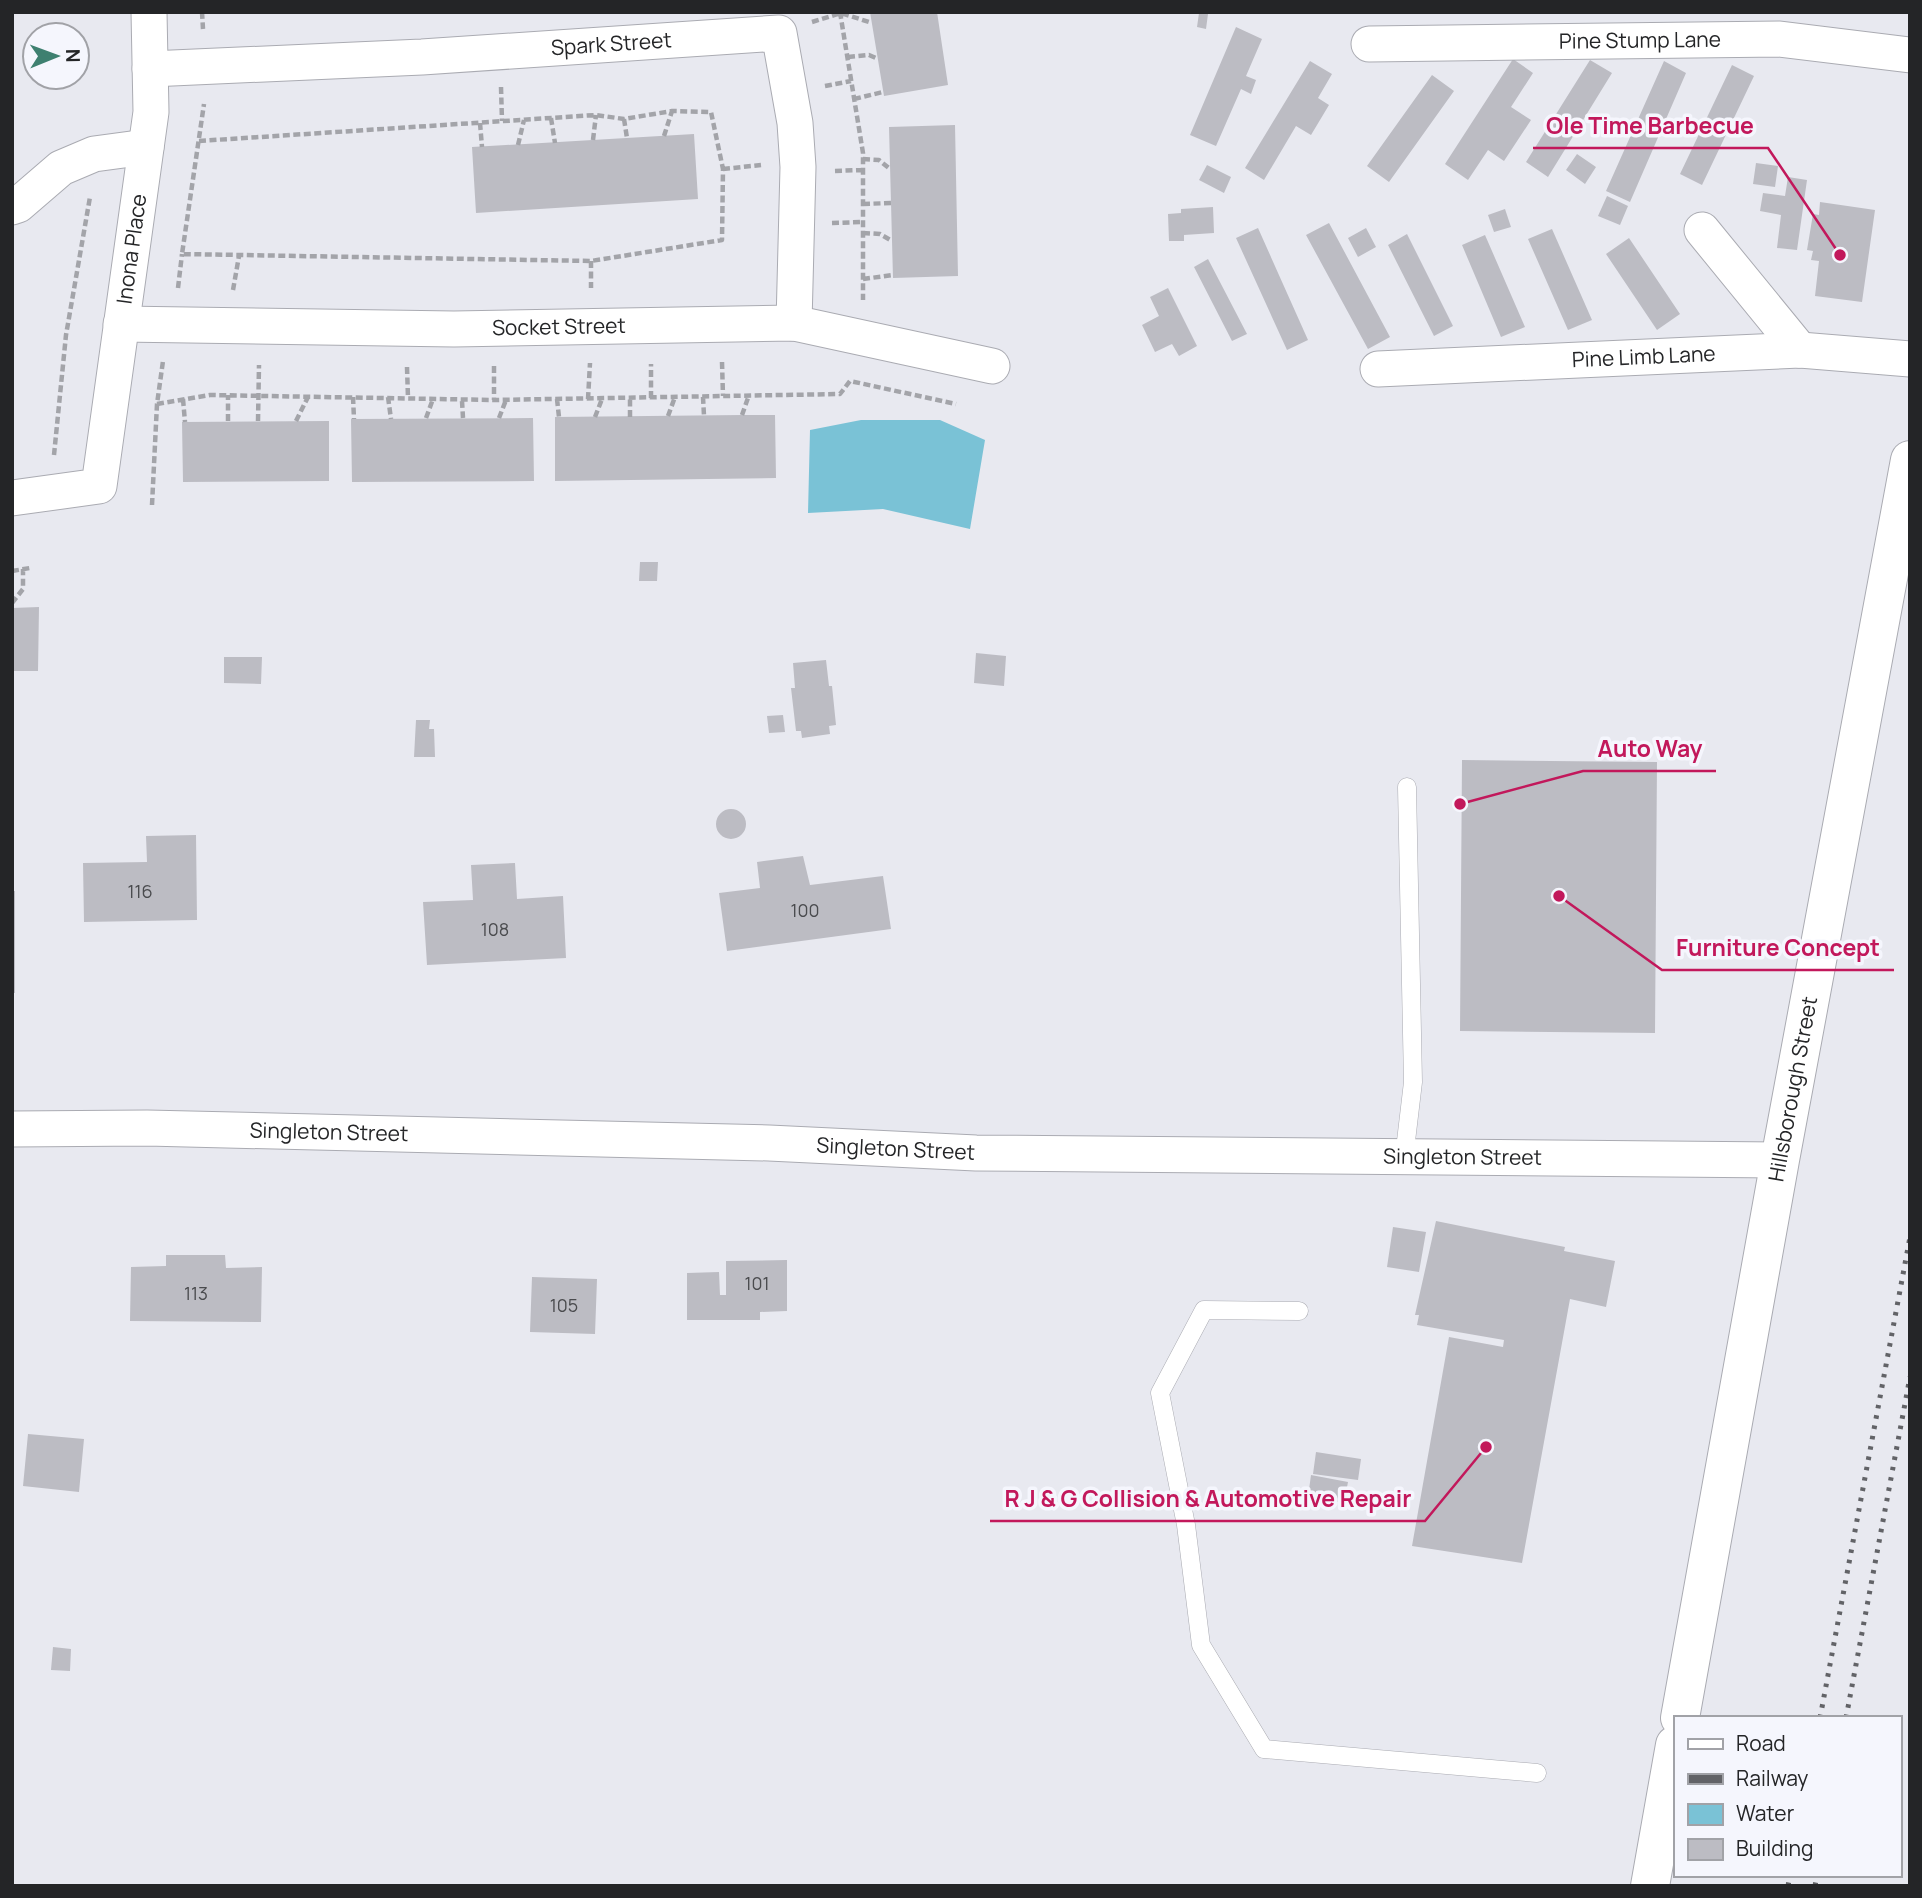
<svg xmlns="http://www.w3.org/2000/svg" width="1922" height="1898" font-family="Manrope,sans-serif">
  <rect width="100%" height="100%" fill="#e8e9f0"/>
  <path fill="#7ac2d6" d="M861 420H940L985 440 970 529 883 509 808 513 810 430Z"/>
  <path fill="#bcbcc3" d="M870 12H937L948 85 884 96Z
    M1199 13 1208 14 1206 29 1197 27Z
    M1236 27 1262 39 1246 76 1256 80 1251 94 1241 89 1216 146 1190 135Z
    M1513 59 1533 73 1511 107 1531 120 1504 161 1488 150 1468 180 1445 164Z
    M1590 60 1612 73 1548 177 1526 162Z
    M1310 61 1332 74 1318 98 1329 105 1311 135 1296 126 1264 180 1245 168Z
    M1664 61 1686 73 1630 202 1606 191Z
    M1732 65 1754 76 1702 185 1680 174Z
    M1432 75 1454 91 1389 182 1367 166Z
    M955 125 958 276 893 278 889 127Z
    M694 134 698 199 476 213 472 147Z
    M1577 154 1596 167 1585 184 1566 170Z
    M1756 163 1778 166 1775 187 1753 184Z
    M1207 165 1231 177 1224 193 1199 180Z
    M1788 177 1807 180 1797 250 1777 248 1781 215 1760 211 1763 193 1785 196Z
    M1607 196 1628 206 1620 225 1598 216Z
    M1820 202 1875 210 1862 302 1815 296 1819 261 1811 260 1813 251 1807 250 1813 214 1819 215Z
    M1213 207 1214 233 1184 235V241H1169L1168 214 1181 213V209Z
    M1505 209 1511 227 1494 232 1488 215Z
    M1329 223 1390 337 1368 349 1306 235Z
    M1258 228 1308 340 1287 350 1236 238Z
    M1366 228 1376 247 1358 257 1348 238Z
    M1552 229 1592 320 1568 330 1528 239Z
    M1407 234 1453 326 1434 336 1388 245Z
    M1485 235 1525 327 1501 337 1462 245Z
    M1629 238 1680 314 1657 330 1606 254Z
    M1208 259 1247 334 1232 341 1194 267Z
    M1168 288 1197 346 1179 356 1172 344 1155 352 1142 325 1159 316 1150 297Z
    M742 415H775L776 478 555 481V417Z
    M533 418 534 481 352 482 351 419Z
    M329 421V481L183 482 182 422Z
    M640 562H658L657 581H639Z
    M39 607 38 671H12V608Z
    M976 653 1006 656 1004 686 974 683Z
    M224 657H262L261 684 224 683Z
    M826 660 829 686H832L836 725 829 726 830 734 802 738 801 731H796L791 688H795L793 663Z
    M783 715 785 732 769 733 767 716Z
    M416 720H430L429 729H434L435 757H414Z
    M1462 760 1657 762 1655 1033 1460 1031Z
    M716 824a15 15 0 1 1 30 0a15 15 0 1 1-30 0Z
    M196 835 197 920 84 922 83 863 147 862 146 836Z
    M803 856 810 885 883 876 891 929 727 951 719 893 760 888 757 862Z
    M515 863 517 899 563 896 566 958 427 965 423 902 473 900 471 865Z
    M12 891H15V993H12Z
    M1436 1221 1565 1247 1564 1251 1615 1261 1606 1307 1570 1299 1522 1563 1412 1546 1449 1337 1503 1347 1504 1340 1417 1325 1419 1315H1415Z
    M1393 1227 1426 1232 1419 1272 1387 1267Z
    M166 1255H225L226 1268 262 1267 261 1322 130 1321 131 1267 166 1266Z
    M787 1260V1311L760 1312V1320H687V1273L719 1272 720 1295H726V1261Z
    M532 1277 597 1279 595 1334 530 1332Z
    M28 1434 84 1439 79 1492 23 1486Z
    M1316 1452 1361 1459 1358 1480 1313 1474Z
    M1311 1475 1348 1482 1344 1503 1308 1497Z
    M53 1647 71 1649 70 1671 51 1670Z"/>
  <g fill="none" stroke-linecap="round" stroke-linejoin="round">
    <defs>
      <path id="lane" d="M1404 1158 1413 1082 1407 787
        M1299 1311 1204 1310 1160 1393 1186 1525 1201 1645 1264 1749 1537 1773"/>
      <g id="street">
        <path id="s1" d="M1369 44 1780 39 1910 55"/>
        <path id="s2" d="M150 69 422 57 779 33 795 123 798 167 794 323"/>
        <path d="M12 207 18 205 61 168 94 154 146 147"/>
        <path d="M1702 230 1800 350"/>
        <path id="s3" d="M121 324 454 329 794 323 992 366"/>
        <path id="s4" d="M1378 369 1800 350 1910 359"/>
        <path id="s5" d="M12 498 99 486 151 112 149 12"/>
        <path id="s6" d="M12 1129 147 1128 769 1143 976 1153 1780 1160"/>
      </g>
      <g id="primary">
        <path id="s7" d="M1680 1718 1780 1160 1910 460"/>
        <path d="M1650 1886 1675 1745"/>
      </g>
    </defs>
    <use href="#lane" stroke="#aaabb2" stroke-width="19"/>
    <use href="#street" stroke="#aaabb2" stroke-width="37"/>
    <use href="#primary" stroke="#aaabb2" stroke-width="40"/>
    <path stroke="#a3a4a9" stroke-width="4.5" stroke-dasharray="7 3.5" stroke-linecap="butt" d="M202 12 203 29
      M840 12 863 153V300
      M812 22 841 13 872 23
      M848 57 869 55 878 59
      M825 86 851 81
      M501 87 502 121
      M854 99 883 92
      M551 118 555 143
      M624 119 627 138
      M480 123 482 147
      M664 136 672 111
      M593 140 596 115
      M199 141 596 115 624 119 672 111 711 112 723 169 722 240 591 261 182 254 204 104
      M518 145 524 120
      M863 159 879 160 890 169
      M723 169 761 165
      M835 171 862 170
      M863 204 891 203
      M832 223 863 222
      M863 233 880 234 892 241
      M591 261V288
      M863 279 893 275
      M178 288 182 254
      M233 290 239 256
      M722 362 723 396
      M494 366V400
      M407 367 408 398
      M353 397 354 419
      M388 397 391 419
      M703 397 704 416
      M651 398V364
      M183 399 185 422
      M557 399 559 417
      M588 399 590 363
      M462 401 463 418
      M157 404 210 395 494 400 840 394 850 381 956 404
      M742 415 749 395
      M668 416 675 397
      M595 417 602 399
      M630 417V398
      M426 418 433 399
      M499 418 506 400
      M228 421V395
      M258 421 259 365
      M296 421 308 397
      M54 455 66 335 90 197
      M152 505 157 404 163 361
      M12 571 30 568
      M12 603 23 589V569"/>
    <use href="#lane" stroke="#fff" stroke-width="18"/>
    <use href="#street" stroke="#fff" stroke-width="35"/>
    <use href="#primary" stroke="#fff" stroke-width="38"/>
    <path stroke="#626367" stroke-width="5" stroke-dasharray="3.5 7" stroke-linecap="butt" d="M1820 1718 1910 1237
      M1846 1718 1910 1377
      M1788 1886 1790 1875
      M1815 1886 1817 1875"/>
  </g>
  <g text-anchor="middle" stroke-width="7" stroke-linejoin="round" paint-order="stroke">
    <g font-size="18" fill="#4a4b4e">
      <text x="140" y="898">116</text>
      <text x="805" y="917">100</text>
      <text x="495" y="936">108</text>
      <text x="757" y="1290">101</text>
      <text x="196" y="1300">113</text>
      <text x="564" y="1312">105</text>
    </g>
    <g font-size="21" fill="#242527" stroke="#f5f6fd">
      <text dy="7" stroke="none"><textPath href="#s1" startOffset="271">Pine Stump Lane</textPath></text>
      <text dy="7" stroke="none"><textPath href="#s2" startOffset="462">Spark Street</textPath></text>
      <text dy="7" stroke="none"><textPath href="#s5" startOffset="327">Inona Place</textPath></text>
      <text dy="7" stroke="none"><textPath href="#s3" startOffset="438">Socket Street</textPath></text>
      <text dy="7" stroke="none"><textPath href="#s4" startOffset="266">Pine Limb Lane</textPath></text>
      <text dy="7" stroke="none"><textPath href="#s7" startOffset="639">Hillsborough Street</textPath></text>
      <text dy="7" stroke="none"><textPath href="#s6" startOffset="317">Singleton Street</textPath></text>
      <text dy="7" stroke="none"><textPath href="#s6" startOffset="884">Singleton Street</textPath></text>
      <text dy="7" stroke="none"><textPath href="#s6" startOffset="1451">Singleton Street</textPath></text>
    </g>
  </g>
  <path fill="none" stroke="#c2185b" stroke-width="2.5" d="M1840 255L1768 148H1533M1460 804L1583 771H1716M1559 896L1662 970H1894M1486 1447L1425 1521H990"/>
  <g fill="#c2185b" stroke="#f5f6fd" stroke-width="2.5">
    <circle cx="1840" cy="255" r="7"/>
    <circle cx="1460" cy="804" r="7"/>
    <circle cx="1559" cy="896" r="7"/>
    <circle cx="1486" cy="1447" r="7"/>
  </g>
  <g font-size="23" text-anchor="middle" font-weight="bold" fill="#c2185b" stroke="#f5f6fd" stroke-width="7" stroke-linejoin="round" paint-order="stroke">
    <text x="1650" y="134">Ole Time Barbecue</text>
    <text x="1650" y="757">Auto Way</text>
    <text x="1778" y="956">Furniture Concept</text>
    <text x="1208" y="1507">R J &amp; G Collision &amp; Automotive Repair</text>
  </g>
  <rect width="1922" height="1898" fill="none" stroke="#242527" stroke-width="28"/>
  <rect x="1674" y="1716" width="228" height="161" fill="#f5f6fd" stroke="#a1a2a7" stroke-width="2"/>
  <rect x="1688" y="1739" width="35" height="10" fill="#ffffff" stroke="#a1a2a7" stroke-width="2"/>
  <text x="1736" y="1751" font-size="21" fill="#242527">Road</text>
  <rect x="1688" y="1774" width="35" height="10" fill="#626367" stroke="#a1a2a7" stroke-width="2"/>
  <text x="1736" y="1786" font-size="21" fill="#242527">Railway</text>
  <rect x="1688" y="1804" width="35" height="21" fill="#7ac2d6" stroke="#a1a2a7" stroke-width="2"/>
  <text x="1736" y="1821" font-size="21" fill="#242527">Water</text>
  <rect x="1688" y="1839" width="35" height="21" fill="#bcbcc3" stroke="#a1a2a7" stroke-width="2"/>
  <text x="1736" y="1856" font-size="21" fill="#242527">Building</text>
  <g transform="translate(56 56) rotate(89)"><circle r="33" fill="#f5f6fd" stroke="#a1a2a7" stroke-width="2"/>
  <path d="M0-5L12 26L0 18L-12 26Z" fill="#3e8070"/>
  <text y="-10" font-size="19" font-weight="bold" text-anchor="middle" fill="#242527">N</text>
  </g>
</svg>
